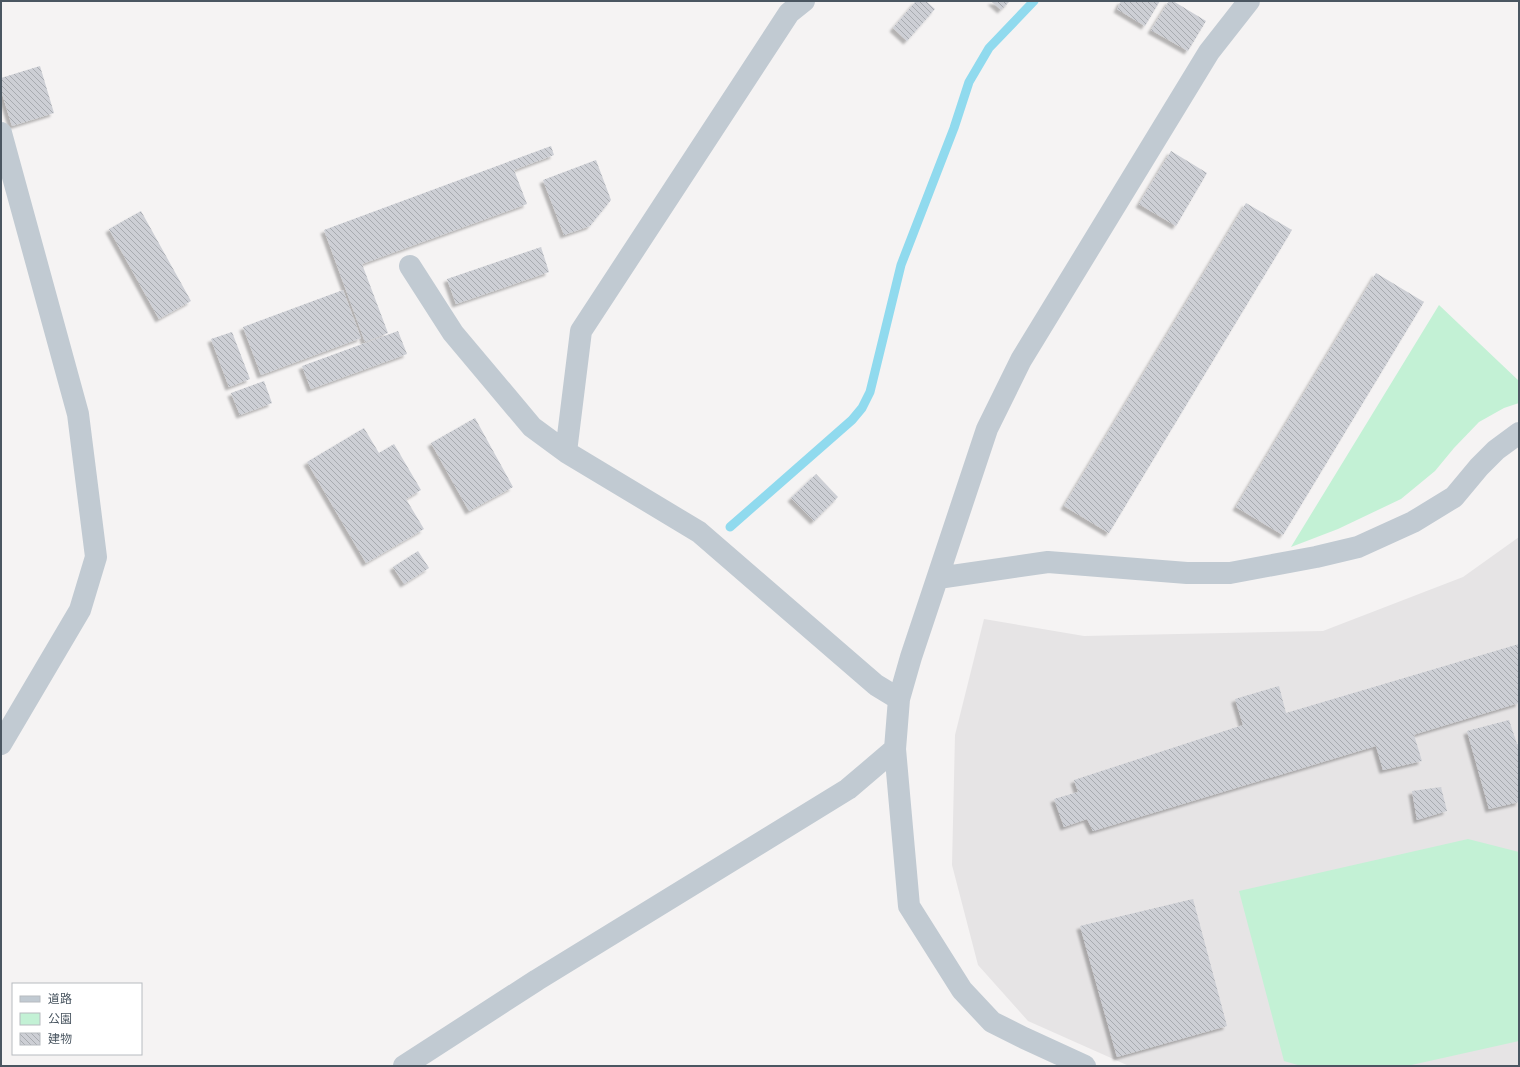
<svg xmlns="http://www.w3.org/2000/svg" width="1520" height="1067" font-family="Signika,'Noto Sans JP',sans-serif">
  <defs>
    <pattern id="building-back-hatch" width="6" height="6" patternUnits="userSpaceOnUse"><rect width="6" height="6" fill="#cdcfd5"/><path d="M-1 5l2 2M0 0l6 6M5-1l2 2" fill="none" stroke="#a8abb0"/></pattern>
    <filter id="shadow"><feDropShadow dx="-3.5" dy="3.5" stdDeviation="1" flood-color="#0004"/></filter>
  </defs>
  <rect width="100%" height="100%" fill="#f5f3f3"/>
  <path fill="#e6e4e5" d="M1519 537V1066H1129L1028 1021 978 965 952 865 955 735 984 619 1084 636 1323 631 1463 577Z"/>
  <path fill="#c3f1d5" d="M1439 305 1519 381V403L1504 408 1479 422 1454 448 1435 471 1401 499 1338 529 1291 547Z
    M1468 839 1519 852V1041L1407 1066H1301L1284 1061 1239 891Z"/>
  <g fill="none" stroke-linecap="round" stroke-linejoin="round">
    <path stroke="#90daee" stroke-width="9" d="M730 527 852 420 862 408 870 392 901 265 954 128 969 82 989 48 1034 1"/>
  </g>
  <path fill="url(#building-back-hatch)" filter="url(#shadow)" d="M916 1H926L935 9 907 41 893 28Z
    M991 1H1010L1001 10Z
    M1121 1H1160L1145 26 1117 9Z
    M1169 1H1173L1206 21 1188 51 1151 30Z
    M40 66 54 113 12 126 1 90V78Z
    M551 146 554 155 514 170 527 204 362 264 388 333 365 342 324 230Z
    M1171 151 1207 173 1176 226 1139 204Z
    M596 160 611 200 590 226 564 235 543 180Z
    M1246 203 1292 230 1109 533 1064 506Z
    M141 211 191 301 159 319 109 229Z
    M541 247 549 272 456 304 447 279Z
    M1376 273 1424 302 1283 535 1236 507Z
    M343 290 361 338 261 375 243 327Z
    M398 331 407 354 311 389 302 366Z
    M232 332 250 379 229 387 211 339Z
    M264 381 272 403 240 415 231 393Z
    M475 418 513 487 469 511 431 443Z
    M364 428 379 453 394 444 421 490 406 499 424 529 366 563 307 462Z
    M816 474 838 497 814 521 791 498Z
    M418 551 429 568 404 584 393 567Z
    M1519 644V703L1403 738 1414 735 1422 761 1383 770 1376 746 1093 831 1087 819 1064 827 1054 799 1078 792 1074 780 1243 725 1235 699 1279 686 1286 713Z
    M1509 720 1517 744H1519V802L1489 809 1467 731Z
    M1441 787 1447 811 1417 820 1412 791Z
    M1193 899 1227 1026 1117 1057 1080 926Z"/>
  <g fill="none" stroke-linecap="round" stroke-linejoin="round">
    <path stroke="#c1cad2" stroke-width="22" d="M1 133 78 414 96 557 80 610 1 744
      M410 266 453 333 532 427 566 452 699 532 876 685 899 699
      M566 452 581 331 789 13 804 1
      M938 578 1048 562 1187 573H1230L1316 557 1358 547 1413 522 1454 497 1479 467 1496 450 1519 433
      M404 1066 537 980 848 789 895 749
      M1085 1066 1024 1038 992 1022 962 990 909 906 895 749 899 699 911 657 987 429 1021 360 1209 52 1249 1"/>
  </g>
  <rect width="1520" height="1067" fill="none" stroke="#4a5661" stroke-width="4"/>
  <rect x="12" y="983" width="130" height="72" fill="#ffffff" stroke="#b7bbc0"/>
  <rect x="20" y="996" width="20" height="6" fill="#c1cad2" stroke="#b7bbc0"/>
  <text x="48" y="1003" font-size="12" fill="#4a5661">道路</text>
  <rect x="20" y="1013" width="20" height="12" fill="#c3f1d5" stroke="#b7bbc0"/>
  <text x="48" y="1023" font-size="12" fill="#4a5661">公園</text>
  <rect x="20" y="1033" width="20" height="12" fill="url(#building-back-hatch)" stroke="#b7bbc0"/>
  <text x="48" y="1043" font-size="12" fill="#4a5661">建物</text>
</svg>
